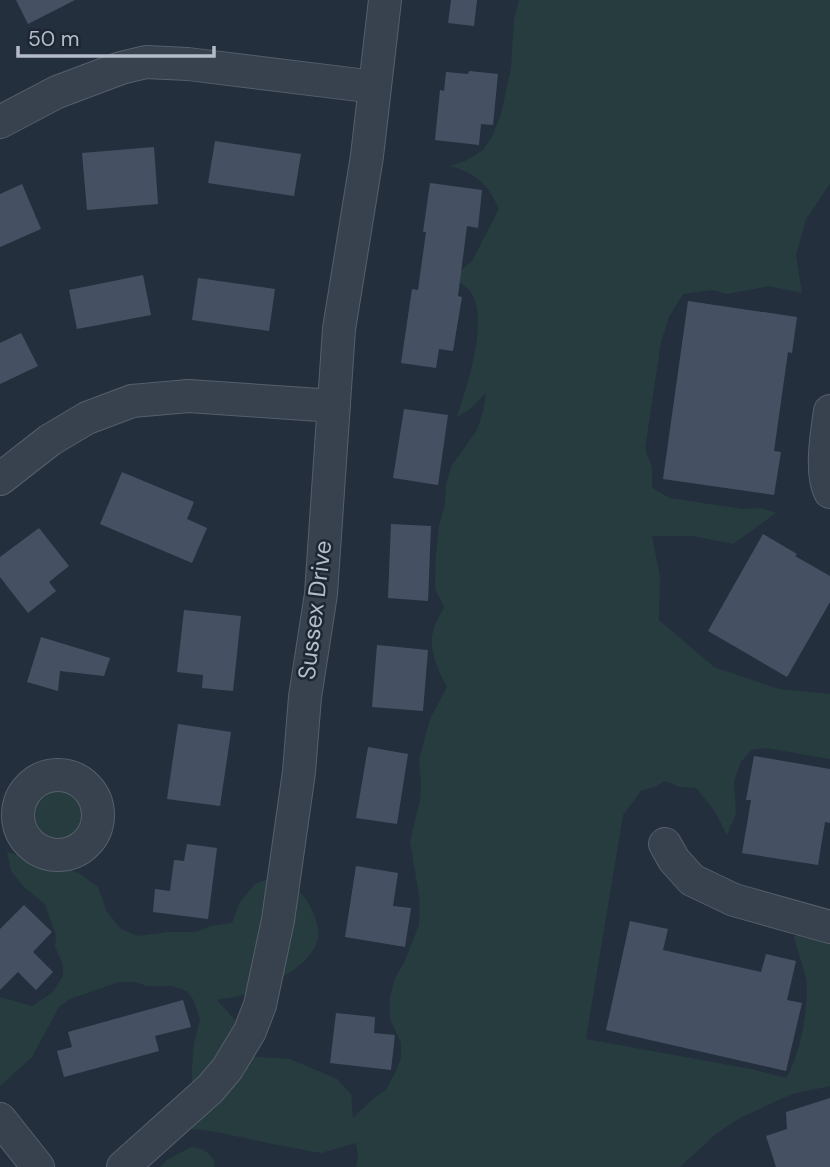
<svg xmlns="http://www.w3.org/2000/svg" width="830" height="1167" font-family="'DM Sans',sans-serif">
  <rect width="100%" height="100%" fill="#242f3e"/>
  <path fill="#263c3f" d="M519 0H830V184L806 219 796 255 802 293 769 286 727 294 712 290 683 294 669 317 661 342 645 449 652 467V488L670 498 742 509 761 508 776 513 733 544 693 536H652L660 577 659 620 714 667 779 689 830 694V759L766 748 751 750 741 762 734 781 736 813 727 835 714 810 696 788 680 787 665 781 654 787 641 791 623 815 586 1039 751 1069 786 1078C800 1056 810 1004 806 978 803 964 797 951 794 937L801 930H830V1086L792 1094 742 1117 717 1133 680 1167H356L358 1158 356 1143 321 1153 272 1144 217 1132 192 1129V1067L194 1044 200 1019 194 1001 187 991 171 986H147L134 982H119L70 999 59 1007 32 1057 0 1086V997L32 1006 52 993 63 976V965L55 947 56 936 45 904 24 887 11 871 7 852 58 865 79 873 98 887 107 912 121 929 138 936 168 932H196L210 926 232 923 240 902 255 884 271 878C291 884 303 890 312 910 316 920 321 931 317 942 309 968 263 989 239 996 232 998 224 998 217 1000L242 1028 243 1056 290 1059 337 1079 351 1094 353 1118 375 1097 386 1090 397 1069 401 1057V1043L390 1019V996L395 978 404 963 419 925 420 901 410 841 420 801 421 782 419 760 430 719 447 687C438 669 427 648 434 628 436 621 441 614 444 607L435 589 436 554 439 525 445 505 446 484 452 465 477 430 484 408 486 393 470 409 457 417C467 386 490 319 470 291 464 282 451 280 441 277L460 271 472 261 499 209C488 184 476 173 450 166L465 161 483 150 492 137 501 114 511 68 514 20Z
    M18 815a40 40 0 1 1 80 0a40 40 0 1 1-80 0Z
    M191 1147C203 1148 209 1152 215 1162L214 1167H160L167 1160Z"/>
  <path fill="#455162" d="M16 0H75L28 24Z
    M451 0H477L474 26 448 23Z
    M469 71 498 74 493 125 481 124 479 145 435 140 440 90 444 91 446 72 468 74Z
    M215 141 301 154 294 196 208 183Z
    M154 147 158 204 87 210 82 153Z
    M430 183 482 190 478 228 467 226 458 296 462 297 453 351 439 349 436 368 401 363 412 289 418 290 426 232H423Z
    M22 184 41 229 0 247V194Z
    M143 275 151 315 77 329 69 290Z
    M198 278 275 289 269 331 192 320Z
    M688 301 797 317 792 353 788 352 774 451 781 452 774 495 663 479Z
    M21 333 38 366 0 384V343Z
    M404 409 448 415 438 485 393 478Z
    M122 472 194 502 187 519 207 528 192 563 100 524Z
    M391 524 431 526 428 601 388 598Z
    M39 528 69 566 49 582 56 591 28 613 0 577V557Z
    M763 534 797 554 795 556 830 576V602L787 677 708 631Z
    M184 610 241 616 233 691 202 688 203 675 177 672Z
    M41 637 110 658 104 676 60 671 58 691 27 682Z
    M377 645 428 650 423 711 372 707Z
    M178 724 231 732 220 806 167 799Z
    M368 747 408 754 397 824 356 818Z
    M754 756 830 769V823L825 822 818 865 742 853 751 800H746Z
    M187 844 217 848 208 919 153 912 155 889 170 891 174 860 184 861Z
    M356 866 398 873 393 906 411 908 405 947 345 937Z
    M24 905 52 932 33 952 53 972 36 990 18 972 0 990V929Z
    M630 921 668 929 663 950 761 972 766 954 796 961 787 1000 802 1003 786 1071 606 1030Z
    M183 1000 191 1027 155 1036 159 1051 64 1077 57 1051 72 1047 68 1032Z
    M336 1013 375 1017 374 1033 395 1035 391 1070 330 1063Z
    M830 1098V1167H776L766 1136 787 1129 786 1112Z"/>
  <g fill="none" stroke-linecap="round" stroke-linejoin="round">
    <defs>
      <path id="minor" d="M0 122 57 92 121 68 146 62 188 64 375 87
        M830 411C827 432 820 473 830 492
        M0 479 50 440 87 418 132 401 189 396 334 406
        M18 815a40 40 0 1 1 80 0a40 40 0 1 1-80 0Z
        M665 844 674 860 692 880 734 900 830 927
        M0 1119 38 1167
        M123 1167 210 1089 227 1069 250 1031 260 1005 278 920 299 772 305 697 321 594 339 329 367 156 385 0"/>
    </defs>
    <use href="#minor" stroke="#565f6c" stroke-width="34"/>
    <use href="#minor" stroke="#38414e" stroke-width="32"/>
  </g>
  <g text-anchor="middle" stroke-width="5" stroke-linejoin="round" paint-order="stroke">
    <g font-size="24" fill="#b4bcc9" stroke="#1d2633">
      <text transform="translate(315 610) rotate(-83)" y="8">Sussex Drive</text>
    </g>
  </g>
  <path d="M18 46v10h196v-10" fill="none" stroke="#b4bcc9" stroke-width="3.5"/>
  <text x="28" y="46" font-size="21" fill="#b4bcc9" stroke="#1d2633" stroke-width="5" paint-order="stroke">50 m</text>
</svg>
